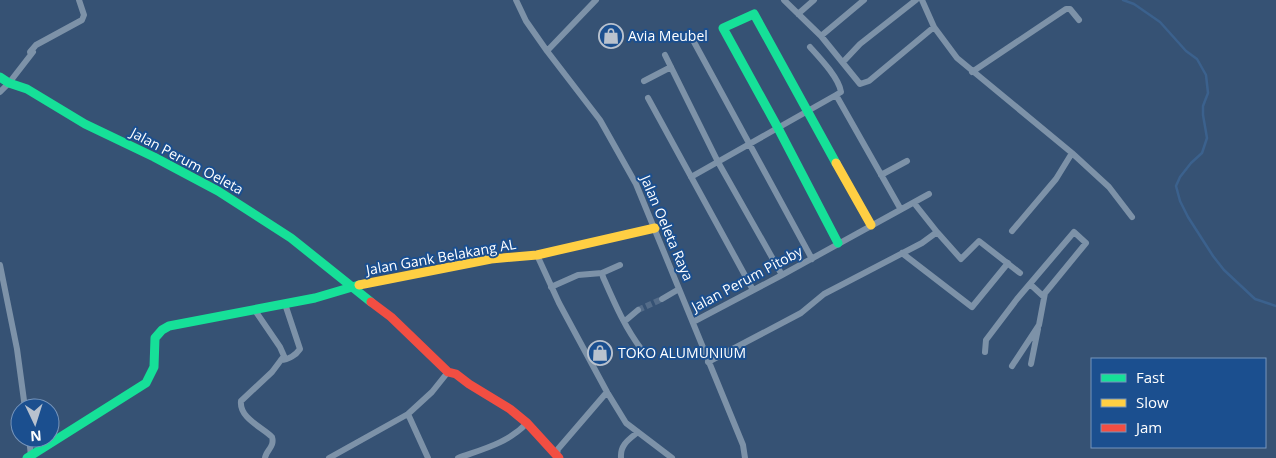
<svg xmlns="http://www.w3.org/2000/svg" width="1276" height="458" font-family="'Open Sans',sans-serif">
  <rect width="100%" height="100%" fill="#365274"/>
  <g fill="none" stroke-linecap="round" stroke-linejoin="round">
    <path stroke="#3b618d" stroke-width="2.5" d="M1123 0 1134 4 1160 22 1186 51 1197 59 1206 75 1208 93 1203 106V115L1207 138 1202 153 1191 163 1180 177 1176 186 1180 201 1188 217 1213 256 1224 270 1255 299 1276 306"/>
    <path stroke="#546c89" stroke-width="6" stroke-dasharray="6 3" stroke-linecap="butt" d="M638 310 662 299"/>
    <path stroke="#7d92a8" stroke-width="6" d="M516 0 526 21 547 51 600 120 636 184 743 445 745 458
      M784 0 821 36 860 84 869 81 934 27
      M922 0 934 27 957 58 1072 153 1109 187 1132 217
      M798 14 814 0
      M821 36 864 0
      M694 42 812 259
      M810 47C820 58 839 78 841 92L836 95 900 208
      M547 51 596 0
      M665 55 718 162 782 275
      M843 62 860 44 916 0
      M972 72 1066 9H1070L1079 20
      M644 81 671 67
      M0 92 9 83 33 52H30L36 45 82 20 84 15 79 0
      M648 98 753 290
      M881 175 907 161
      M691 177 836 95
      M1012 231 1056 179 1072 153
      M937 232 961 259 979 241 1020 273
      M902 253 972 307 1008 263
      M537 255 559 303 607 392 626 423 672 458
      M0 265 17 349 25 408
      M620 265 602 273 603 277C614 302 625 328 642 350
      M1030 284 1044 297
      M551 287 578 275 602 273
      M662 299 679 289
      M254 309 280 347 284 356 272 372 241 401C239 418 262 427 272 437 275 447 266 450 265 458
      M625 321 638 310
      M693 322 782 275 929 194
      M985 352 986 340 1017 299 1074 232 1086 243 1045 293 1039 325 1012 366
      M281 360C288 360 296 355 300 349L285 304
      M708 362 801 313 824 294 922 243 937 232 914 203
      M1031 364 1038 329
      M408 414 428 458
      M29 438 31 456
      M557 454 558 449 607 392
      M329 458 408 414 432 392 448 372
      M458 458C483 449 508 443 527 423
      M621 458C620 445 628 440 638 432"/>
    <path stroke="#16e098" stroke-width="9" d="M0 77 9 83 27 89 85 124 154 157 218 191 291 238 371 302
      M836 163 754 14 723 28 778 128 838 243
      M27 458 146 383 154 367 155 338 162 330 169 326 315 298 359 285"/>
    <path stroke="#ffcf43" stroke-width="9" d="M836 163 871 225
      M359 285 491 259 537 255 655 228"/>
    <path stroke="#f24e42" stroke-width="9" d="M371 302 391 317 448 372 456 374 469 384 510 409 527 423 559 458"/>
  </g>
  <defs>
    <symbol id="shop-ring" viewBox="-11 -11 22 22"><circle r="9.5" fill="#1b4f8f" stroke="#b9c2ce" stroke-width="1.5"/><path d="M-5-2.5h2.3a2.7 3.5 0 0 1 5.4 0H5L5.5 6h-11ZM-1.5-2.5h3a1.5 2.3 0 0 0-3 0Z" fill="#b9c2ce"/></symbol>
  </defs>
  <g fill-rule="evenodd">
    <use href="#shop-ring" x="597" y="22" width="28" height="28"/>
    <use href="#shop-ring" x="586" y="339" width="28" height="28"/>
  </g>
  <g text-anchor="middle" stroke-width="4" stroke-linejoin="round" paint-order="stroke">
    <g font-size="14" fill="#fff" stroke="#1b4f8f" text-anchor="start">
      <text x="628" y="41">Avia Meubel</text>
      <text x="618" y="358">TOKO ALUMUNIUM</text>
    </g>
    <g font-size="14" fill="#fff" stroke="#1b4f8f">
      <text transform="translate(187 161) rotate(28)" y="5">Jalan Perum Oeleta</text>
      <text transform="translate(667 228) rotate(67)" y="5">Jalan Oeleta Raya</text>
      <text transform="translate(441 257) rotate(-10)" y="5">Jalan Gank Belakang AL</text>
      <text transform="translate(747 279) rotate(-28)" y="5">Jalan Perum Pitoby</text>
    </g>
  </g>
  <rect x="1091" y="358" width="175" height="90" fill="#1b4f8f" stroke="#7695bc"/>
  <rect x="1101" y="374" width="25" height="8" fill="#16e098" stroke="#7695bc"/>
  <text x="1136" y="383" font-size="15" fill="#ffffff">Fast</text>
  <rect x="1101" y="399" width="25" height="8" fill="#ffcf43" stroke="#7695bc"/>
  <text x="1136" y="408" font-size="15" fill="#ffffff">Slow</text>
  <rect x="1101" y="424" width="25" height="8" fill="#f24e42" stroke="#7695bc"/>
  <text x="1136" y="433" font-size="15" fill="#ffffff">Jam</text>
  <g transform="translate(35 423) rotate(176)"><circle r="24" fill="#1b4f8f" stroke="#7695bc"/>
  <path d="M0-4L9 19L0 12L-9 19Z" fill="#b9c2ce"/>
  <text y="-8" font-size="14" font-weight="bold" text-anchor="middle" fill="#ffffff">N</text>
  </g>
</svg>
